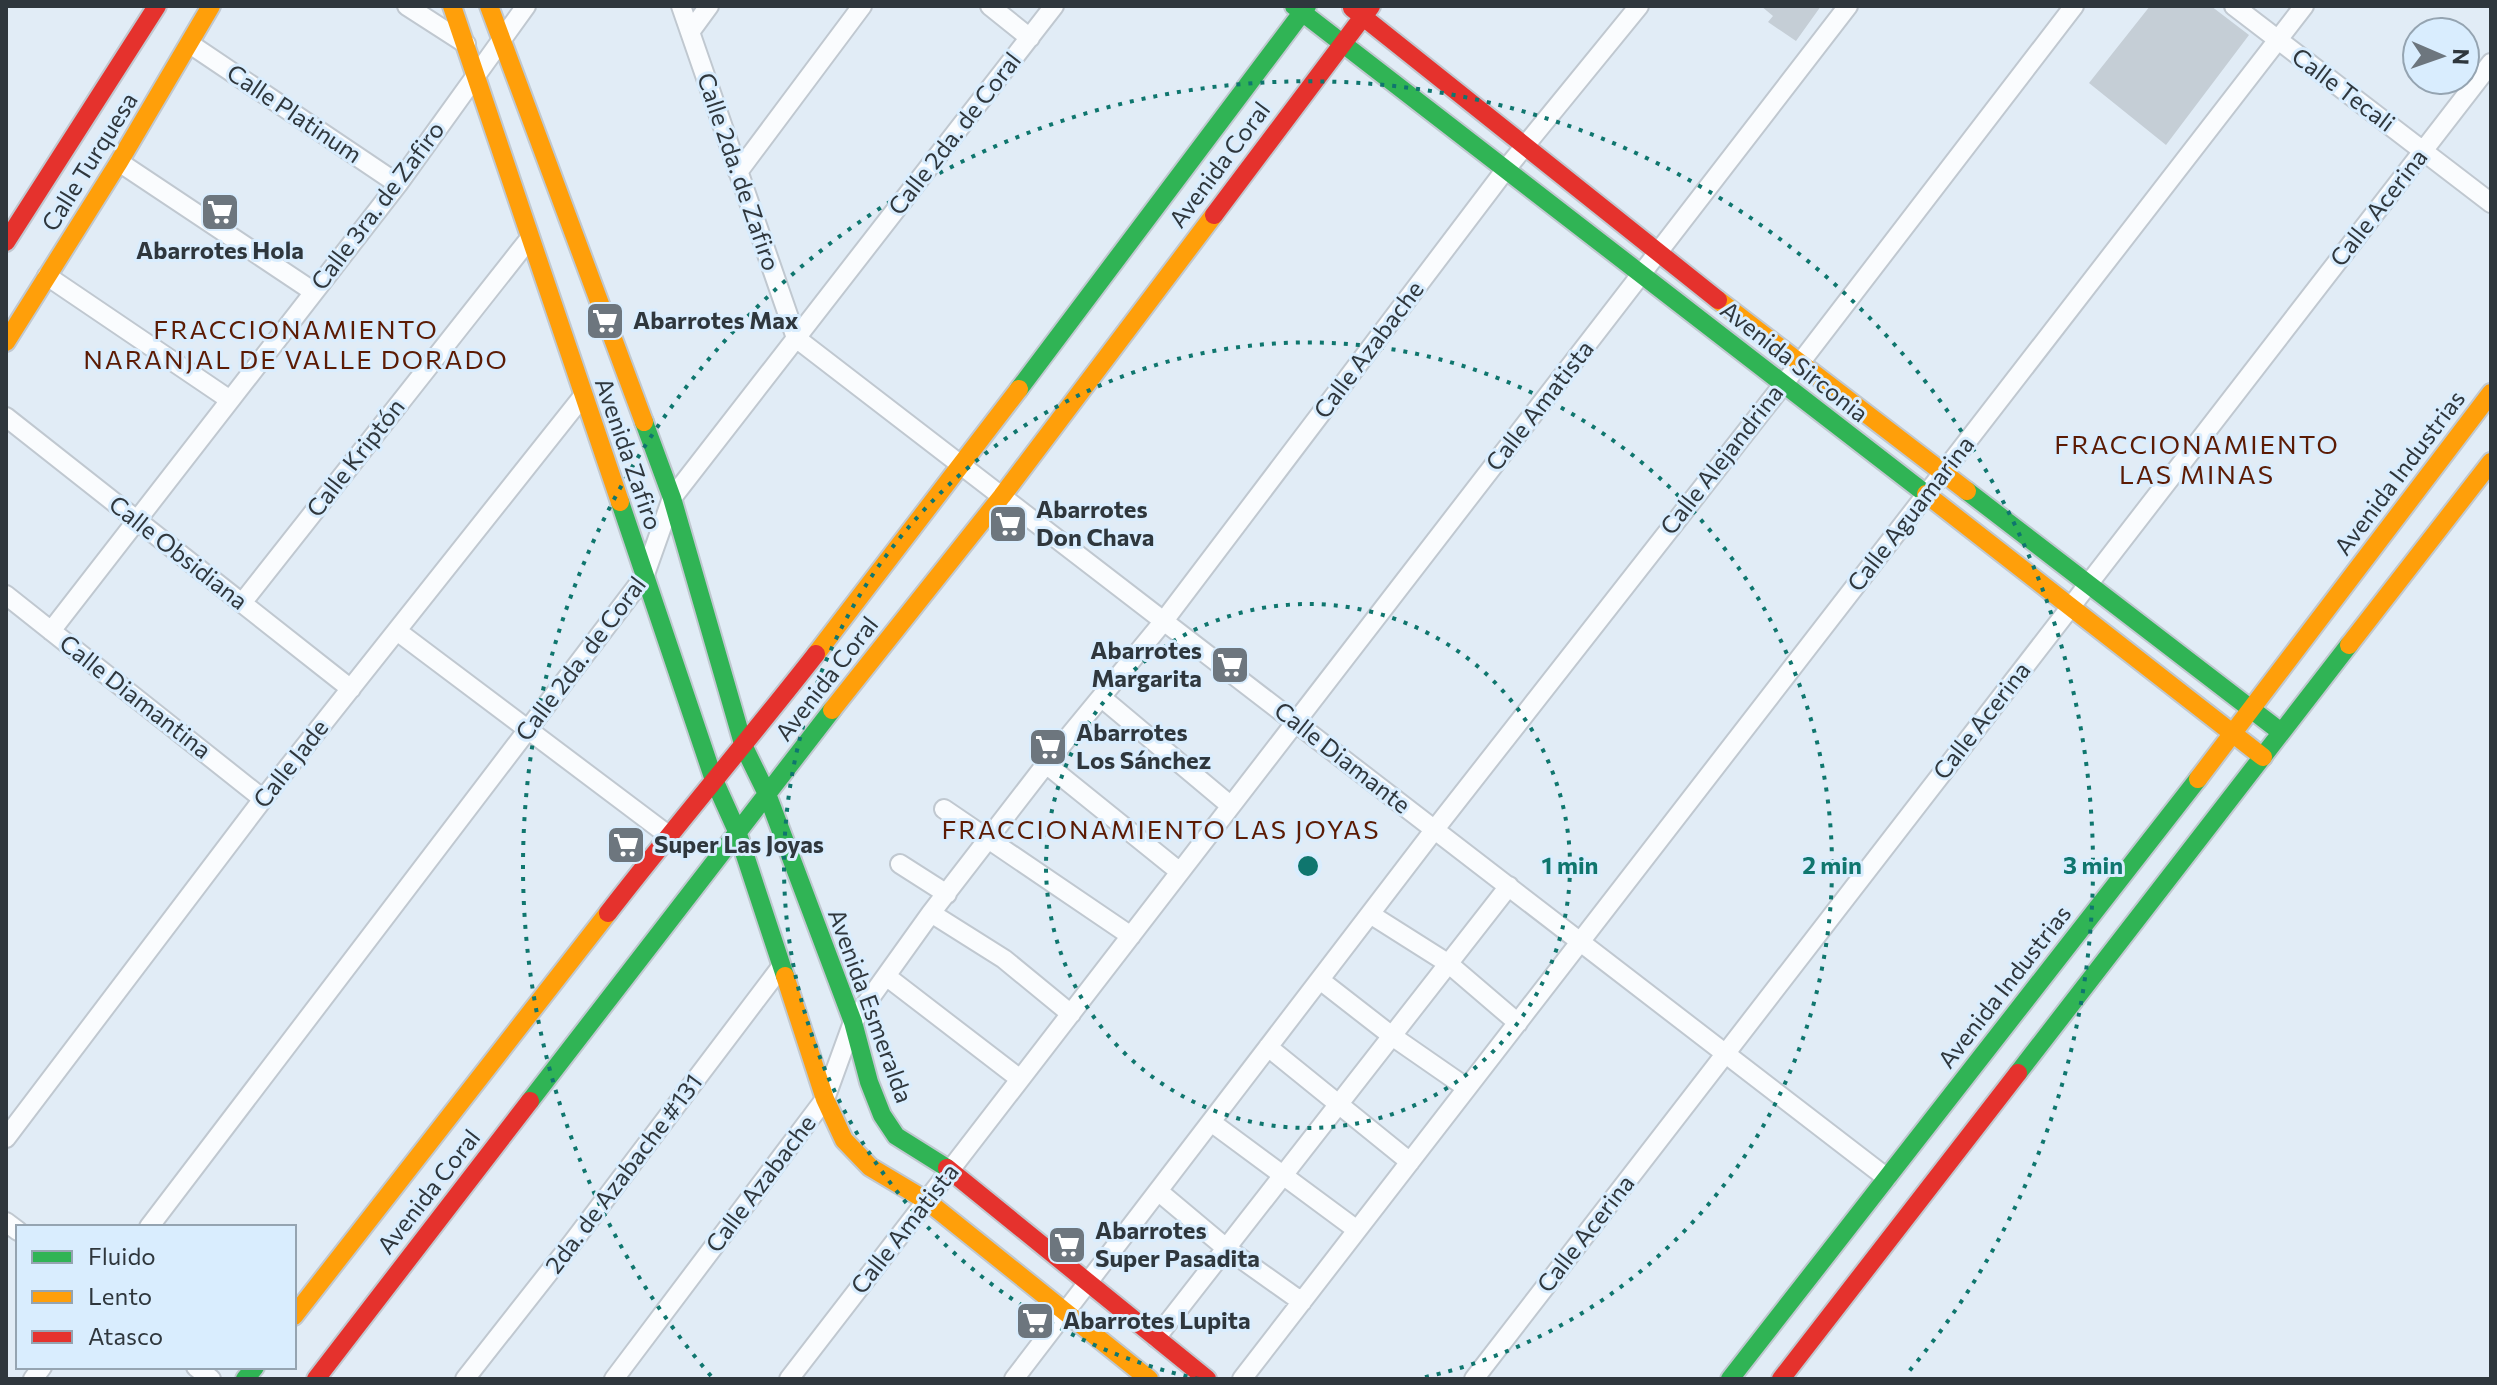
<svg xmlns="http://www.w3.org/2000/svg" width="2497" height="1385" font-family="Commissioner,sans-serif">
  <rect width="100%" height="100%" fill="#e1ecf6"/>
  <path fill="#c5ced6" d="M1761 6H1821L1796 41 1768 22 1773 16Z
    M2150 6H2211L2249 35 2166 145 2089 83Z"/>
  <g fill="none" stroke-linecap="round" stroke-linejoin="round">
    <defs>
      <path id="street" d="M407 6 466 44
        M681 6 796 338 1887 1178
        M990 6 1030 38
        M2234 6 2491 203
        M690 32 709 6
        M190 44 398 184
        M119 162 314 292
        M738 172 862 6
        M47 276 230 400
        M6 417 351 689
        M6 595 263 799
        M242 603 530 238
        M51 631 398 184 526 6
        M397 631 668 835
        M1102 698 1231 806
        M1046 764 1180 872
        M944 809 1131 936
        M900 864 947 894
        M931 913 1004 959 1071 1014
        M1370 914 1449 964 1518 1023
        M886 976 1020 1079
        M1320 980 1392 1036 1467 1088
        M1268 1047 1410 1162
        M1211 1122 1357 1230
        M6 1138 263 799 583 396
        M1158 1191 1226 1248 1302 1302
        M6 1222 18 1231
        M149 1227 644 577 672 498 1054 6
        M1156 1338 1509 886
        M196 1367 211 1379
        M33 1379 42 1367
        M465 1379 572 1243 781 967
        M614 1379 825 1099 853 1022 931 913 1046 764 1163 622 1506 169 1639 6
        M789 1379 1848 6
        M1014 1379 1435 829 1800 363 2074 6
        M1242 1379 2304 6
        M1474 1379 2491 63"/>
      <path id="fast" d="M1294 6 1926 494
        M1019 389 1307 6
        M644 422 672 498 744 747 767 794 853 1022 869 1082 882 1115 896 1136 947 1168
        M1967 491 2281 732
        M620 502 714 780 737 831 785 976
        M2018 1073 2349 645
        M530 1101 832 710
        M245 1379 255 1367
        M1730 1379 2198 779"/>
      <path id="slow" d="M452 6 620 502
        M489 6 644 422
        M1718 300 1967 491
        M6 342 119 162 211 6
        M1926 494 2263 757
        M2349 645 2491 462
        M816 654 1019 389
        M832 710 1002 496 1214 215
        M2198 779 2491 393
        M785 976 825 1099 844 1140 870 1167 927 1201 1149 1379
        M294 1316 608 913"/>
      <path id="jam" d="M1352 8 1718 300
        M1214 215 1371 6
        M6 242 157 6
        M608 913C676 825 748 741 816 654
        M947 1168 1207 1379
        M316 1379 530 1101
        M1781 1379 2018 1073"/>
    </defs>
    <use href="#street" stroke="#c0c8d0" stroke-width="22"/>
    <use href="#fast" stroke="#c0c8d0" stroke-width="22"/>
    <use href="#slow" stroke="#c0c8d0" stroke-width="22"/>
    <use href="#jam" stroke="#c0c8d0" stroke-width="22"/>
    <use href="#street" stroke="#fafcfe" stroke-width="18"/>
    <use href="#fast" stroke="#30b455" stroke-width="18"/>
    <use href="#slow" stroke="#ff9f0a" stroke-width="18"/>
    <use href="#jam" stroke="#e5322d" stroke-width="18"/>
  </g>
  <g fill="none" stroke="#0f766e" stroke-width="4" stroke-dasharray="4 8">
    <circle cx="1308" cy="866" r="262"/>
    <path d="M1199 1379A524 524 0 1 1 1417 1379"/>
    <path d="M711 1376A785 785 0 1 1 1905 1376"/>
  </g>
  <defs>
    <symbol id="supermarket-square" viewBox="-11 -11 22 22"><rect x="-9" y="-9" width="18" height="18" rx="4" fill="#6d767e" stroke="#d9edfe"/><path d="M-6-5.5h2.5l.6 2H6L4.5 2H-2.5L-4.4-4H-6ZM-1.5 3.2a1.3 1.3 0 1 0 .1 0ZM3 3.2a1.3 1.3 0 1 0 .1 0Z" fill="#fff"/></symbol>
  </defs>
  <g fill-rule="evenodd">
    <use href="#supermarket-square" x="198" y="190" width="44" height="44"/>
    <use href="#supermarket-square" x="583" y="299" width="44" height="44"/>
    <use href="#supermarket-square" x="986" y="502" width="44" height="44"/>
    <use href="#supermarket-square" x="1208" y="643" width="44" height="44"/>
    <use href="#supermarket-square" x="1026" y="725" width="44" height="44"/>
    <use href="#supermarket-square" x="604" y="823" width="44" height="44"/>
    <use href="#supermarket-square" x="1045" y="1223" width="44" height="44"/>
    <use href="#supermarket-square" x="1013" y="1299" width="44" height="44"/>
  </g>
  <g text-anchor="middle" stroke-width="6" stroke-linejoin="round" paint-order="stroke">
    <g font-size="24" fill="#2f373d" stroke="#d9edfe">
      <text transform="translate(2343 90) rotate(37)" y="8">Calle Tecali</text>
      <text transform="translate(294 114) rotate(34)" y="8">Calle Platinum</text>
      <text transform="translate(955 134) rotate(-52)" y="8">Calle 2da. de Coral</text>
      <text transform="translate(90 162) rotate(-58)" y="8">Calle Turquesa</text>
      <text transform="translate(1220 165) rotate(-53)" y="8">Avenida Coral</text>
      <text transform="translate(738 172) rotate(71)" y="8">Calle 2da. de Zafiro</text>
      <text transform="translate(378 206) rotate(-53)" y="8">Calle 3ra. de Zafiro</text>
      <text transform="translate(2379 208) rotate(-52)" y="8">Calle Acerina</text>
      <text transform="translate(1369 350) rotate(-53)" y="8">Calle Azabache</text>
      <text transform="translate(1794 362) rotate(38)" y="8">Avenida Sirconia</text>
      <text transform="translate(1540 406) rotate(-52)" y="8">Calle Amatista</text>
      <text transform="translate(628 454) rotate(71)" y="8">Avenida Zafiro</text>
      <text transform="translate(356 458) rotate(-52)" y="8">Calle Kriptón</text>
      <text transform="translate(1722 460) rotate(-52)" y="8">Calle Alejandrina</text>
      <text transform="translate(2400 473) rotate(-53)" y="8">Avenida Industrias</text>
      <text transform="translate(1911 514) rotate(-52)" y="8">Calle Aguamarina</text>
      <text transform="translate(178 553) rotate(38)" y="8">Calle Obsidiana</text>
      <text transform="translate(581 659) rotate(-53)" y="8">Calle 2da. de Coral</text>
      <text transform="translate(827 679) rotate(-52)" y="8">Avenida Coral</text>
      <text transform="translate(135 697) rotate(38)" y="8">Calle Diamantina</text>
      <text transform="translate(1982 721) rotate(-52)" y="8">Calle Acerina</text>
      <text transform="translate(1342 758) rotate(38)" y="8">Calle Diamante</text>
      <text transform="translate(291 764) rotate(-52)" y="8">Calle Jade</text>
      <text transform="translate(2005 987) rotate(-52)" y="8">Avenida Industrias</text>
      <text transform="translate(870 1006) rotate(70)" y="8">Avenida Esmeralda</text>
      <text transform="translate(624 1174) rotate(-53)" y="8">2da. de Azabache #131</text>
      <text transform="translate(761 1184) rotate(-53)" y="8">Calle Azabache</text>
      <text transform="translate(429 1192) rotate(-52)" y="8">Avenida Coral</text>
      <text transform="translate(905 1229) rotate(-52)" y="8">Calle Amatista</text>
      <text transform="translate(1586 1234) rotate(-52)" y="8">Calle Acerina</text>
    </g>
    <g font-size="24" font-weight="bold" fill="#2f373d" stroke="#d9edfe" text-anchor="start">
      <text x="220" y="259" text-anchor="middle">Abarrotes Hola</text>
      <text x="633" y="329">Abarrotes Max</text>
      <text x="1036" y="518">Abarrotes<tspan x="1036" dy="28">Don Chava</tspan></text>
      <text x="1202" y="659" text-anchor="end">Abarrotes<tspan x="1202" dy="28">Margarita</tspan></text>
      <text x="1076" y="741">Abarrotes<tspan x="1076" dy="28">Los Sánchez</tspan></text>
      <text x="654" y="853">Super Las Joyas</text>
      <text x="1095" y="1239">Abarrotes<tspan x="1095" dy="28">Super Pasadita</tspan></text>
      <text x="1063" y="1329">Abarrotes Lupita</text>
    </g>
    <g font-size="26" letter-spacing="2" fill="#5c1b04" stroke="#d9edfe">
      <text x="296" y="339">FRACCIONAMIENTO<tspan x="296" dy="30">NARANJAL DE VALLE DORADO</tspan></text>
      <text x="2197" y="454">FRACCIONAMIENTO<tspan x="2197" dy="30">LAS MINAS</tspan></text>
      <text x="1161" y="839">FRACCIONAMIENTO LAS JOYAS</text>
    </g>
  </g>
  <circle cx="1308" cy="866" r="12" fill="#0f766e" stroke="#d9edfe" stroke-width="4"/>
  <g font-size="24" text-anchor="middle" font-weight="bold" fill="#0f766e" stroke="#d9edfe" stroke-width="6" stroke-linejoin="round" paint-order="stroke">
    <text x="1570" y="874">1 min</text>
    <text x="1832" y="874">2 min</text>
    <text x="2093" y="874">3 min</text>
  </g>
  <rect width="2497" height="1385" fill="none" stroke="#2f373d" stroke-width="16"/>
  <rect x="16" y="1225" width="280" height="144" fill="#d9edfe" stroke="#95a4b1" stroke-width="2"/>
  <rect x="32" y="1251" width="40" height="12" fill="#30b455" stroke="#95a4b1" stroke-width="2"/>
  <text x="88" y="1265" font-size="24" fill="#2f373d">Fluido</text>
  <rect x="32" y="1291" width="40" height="12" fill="#ff9f0a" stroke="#95a4b1" stroke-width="2"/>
  <text x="88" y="1305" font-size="24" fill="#2f373d">Lento</text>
  <rect x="32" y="1331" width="40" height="12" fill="#e5322d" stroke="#95a4b1" stroke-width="2"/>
  <text x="88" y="1345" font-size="24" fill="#2f373d">Atasco</text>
  <g transform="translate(2441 56) rotate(92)"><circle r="38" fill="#d9edfe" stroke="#95a4b1" stroke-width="2"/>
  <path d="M0-6L14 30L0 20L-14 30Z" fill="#6d767e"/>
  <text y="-12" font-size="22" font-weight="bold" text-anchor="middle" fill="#2f373d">N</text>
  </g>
</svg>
